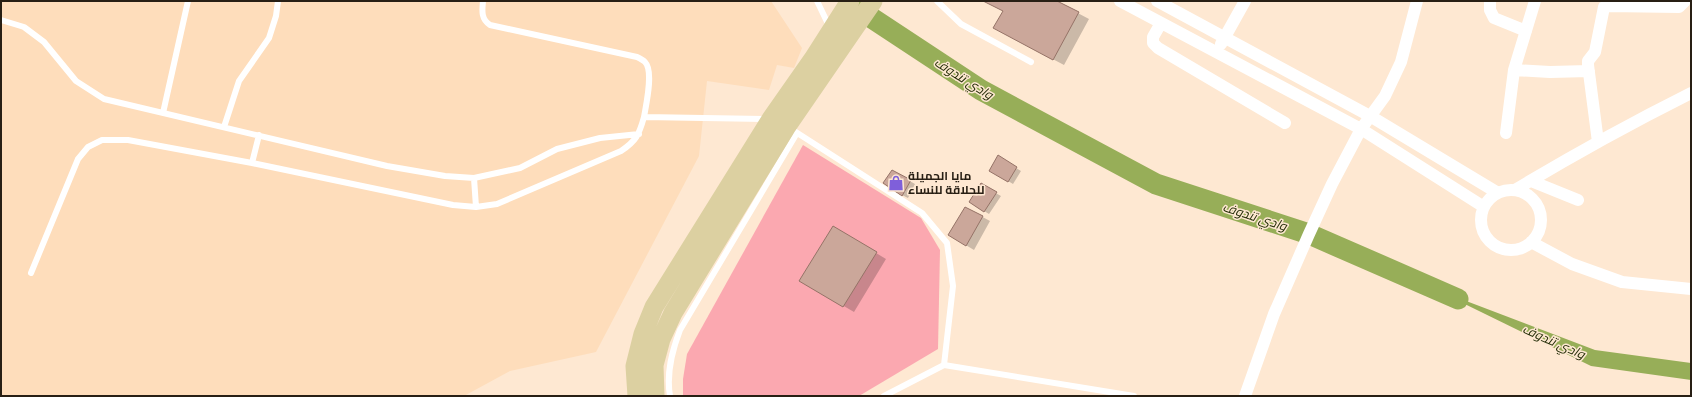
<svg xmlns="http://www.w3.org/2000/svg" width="1692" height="397" font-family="Raleway,Cairo,sans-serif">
  <rect width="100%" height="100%" fill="#fee8d2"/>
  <path fill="#feddbb" d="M1 1H771L802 48 794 68 777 65 769 90 707 81 699 156 596 352 510 371 464 396H1Z"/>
  <path fill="#fba8b0" d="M803 145 921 218 940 250 938 349 859 396H683V379L687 354Z"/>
  <path fill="#97ae58" d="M1432 288 1595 350 1691 363V380L1591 366Z"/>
  <path fill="#0003" d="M984 1H1055L1089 19 1064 65 1005 34 1004 11Z
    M998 157 1021 171 1013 184 990 170Z
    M892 171 915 184 908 198 902 195Z
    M981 185 1001 196 989 214 984 211Z
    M966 208 990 221 974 250 949 235Z
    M833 227 886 259 854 312 801 281Z"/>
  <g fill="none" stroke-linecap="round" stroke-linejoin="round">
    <path stroke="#97ae58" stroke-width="21" d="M849 3 981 90 1156 184 1309 234 1458 299"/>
  </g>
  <path fill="#cba79a" stroke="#957367" d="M983 1H1057L1079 12 1053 60 993 28 1003 11Z
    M998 155 1017 167 1008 182 989 171Z
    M892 170 911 180 902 196 883 183Z
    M981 183 997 192 984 212 969 202Z
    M965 207 983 216 966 246 948 235Z
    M833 226 877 252 843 307 799 281Z"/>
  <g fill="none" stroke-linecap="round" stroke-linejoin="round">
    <path stroke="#fff" stroke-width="6" d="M483 1C482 11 481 19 490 25L637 57C639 58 643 60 645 62 654 71 646 105 644 117
      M817 1 830 28
      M937 1 961 24 1031 62
      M1 20 24 27 44 42 76 81 104 99 387 166 445 176 474 178 520 168 557 149 600 138 639 134
      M163 113 188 1
      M224 127 239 81 269 38 276 16 278 1
      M788 127 922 213 947 243 953 286 944 365 884 396
      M252 163 259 135
      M474 178 476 207
      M31 273 78 159 88 147 102 140H128L252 163 453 205 476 207 497 204 621 151C636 141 639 135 644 117L767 119
      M944 365 1134 396
      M670 396C666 373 672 351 680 330L797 133"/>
    <path stroke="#fff" stroke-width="12" d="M1120 1 1361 129 1484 207
      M1157 1 1370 116 1498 193
      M1490 1V10L1494 18 1526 31
      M1161 23 1153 37V43L1158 48 1285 123
      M1221 44 1245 1
      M1514 70 1550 72 1589 71
      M1506 133 1514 70 1535 1
      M1598 142 1588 65V61L1595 52 1604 7 1608 6 1679 7 1685 1
      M1531 181 1578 200
      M1515 190C1573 155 1631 123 1691 93
      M1481 220a30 30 0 1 1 60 0a30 30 0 1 1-60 0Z
      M1531 242 1572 264 1622 282 1691 289
      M1245 396 1274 314 1309 234 1332 184 1361 129 1385 96 1401 62 1417 1"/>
    <path stroke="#dcd0a1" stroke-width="19" d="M637 396 635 366 643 334 654 307 771 119 813 59 850 1
      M655 396 654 365 661 339 673 313 787 126 873 1"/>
  </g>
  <defs>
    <symbol id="shop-bare" viewBox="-9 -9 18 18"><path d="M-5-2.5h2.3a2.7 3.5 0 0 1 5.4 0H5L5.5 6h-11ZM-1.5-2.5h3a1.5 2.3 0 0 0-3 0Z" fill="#7f5fda" stroke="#fee8d2" stroke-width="2.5" paint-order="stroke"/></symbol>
  </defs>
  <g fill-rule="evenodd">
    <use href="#shop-bare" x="885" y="172" width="22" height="22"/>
  </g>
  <g text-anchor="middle" stroke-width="3" stroke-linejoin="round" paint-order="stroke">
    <g font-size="12" font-weight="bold" fill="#281f14" stroke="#fee8d2" text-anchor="start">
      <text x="908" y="180">مايا الجميلة<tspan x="908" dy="14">للحلاقة للنساء</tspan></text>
    </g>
    <g font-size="13" font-style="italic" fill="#252e08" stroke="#fee8d2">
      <text transform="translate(964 78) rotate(32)" y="5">وادي تندوف</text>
      <text transform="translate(1255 216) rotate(18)" y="5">وادي تندوف</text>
      <text transform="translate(1554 341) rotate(24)" y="5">وادي تندوف</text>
    </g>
  </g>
  <rect width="1692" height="397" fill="none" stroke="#281f14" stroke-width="4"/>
</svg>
